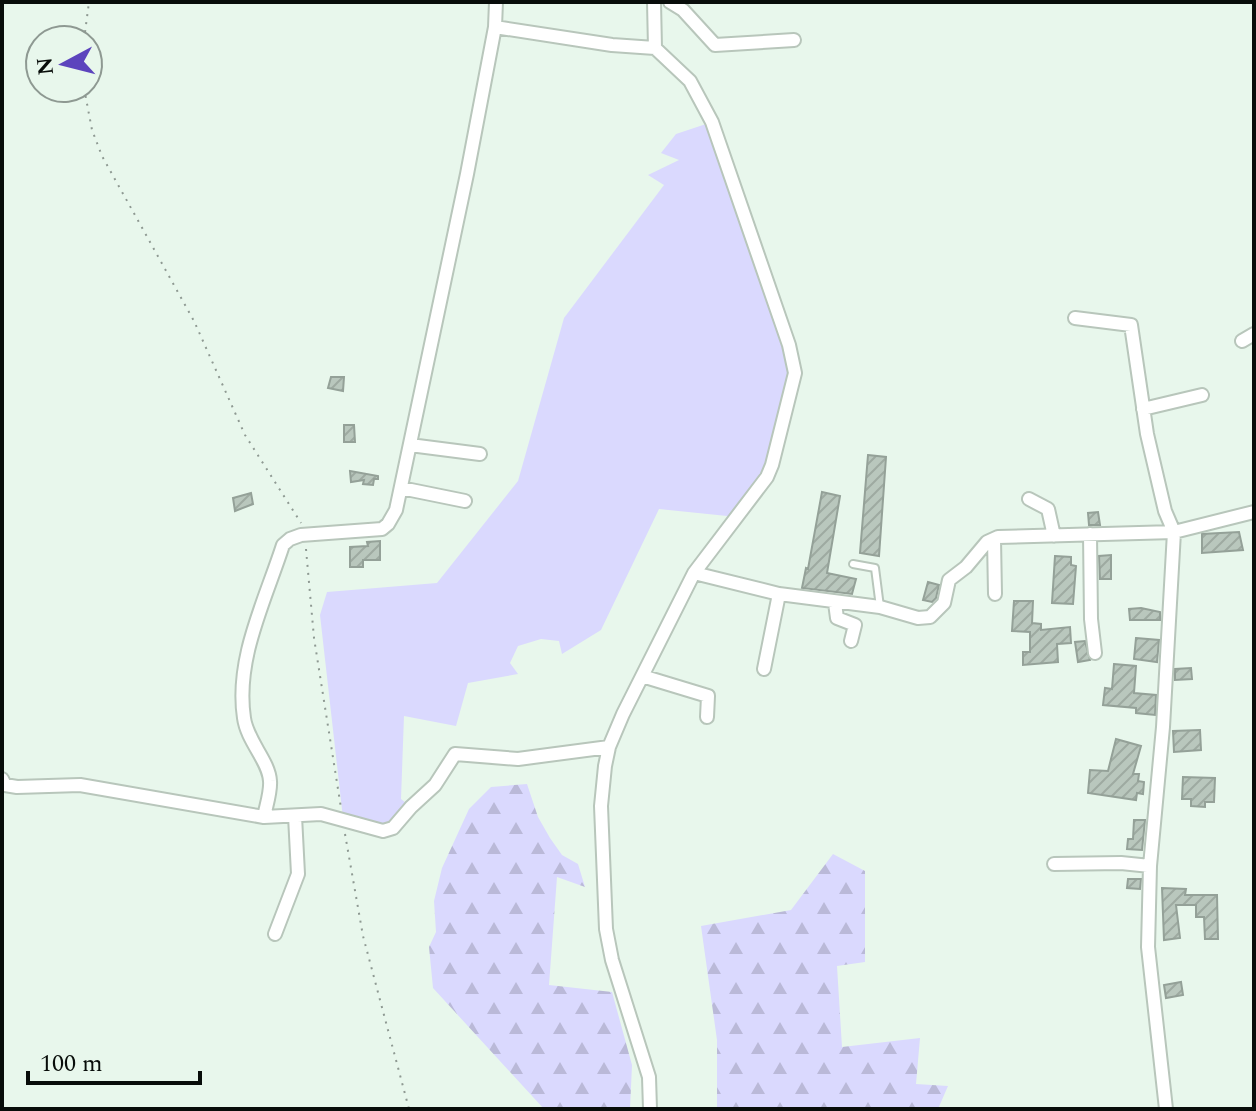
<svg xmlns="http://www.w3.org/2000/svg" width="1256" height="1111" font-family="Spectral,serif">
  <defs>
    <pattern id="forest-firs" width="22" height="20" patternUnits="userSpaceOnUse" patternTransform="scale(2)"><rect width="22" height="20" fill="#dad9fe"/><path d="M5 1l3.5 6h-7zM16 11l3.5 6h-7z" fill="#bab9d8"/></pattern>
    <pattern id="building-hatch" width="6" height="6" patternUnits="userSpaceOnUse" patternTransform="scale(2)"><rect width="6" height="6" fill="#b9c7bd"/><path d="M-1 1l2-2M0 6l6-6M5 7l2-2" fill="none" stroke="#9eaaa1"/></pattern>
  </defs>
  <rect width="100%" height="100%" fill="#e8f7ec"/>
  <path fill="#dad9fe" d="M712 122 794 364 772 465 737 517 659 509 601 630 562 654 559 641 541 639 518 646 510 663 518 674 468 683 456 726 404 716 401 799 411 807 388 830 343 818 320 615 327 592 437 583 518 481 564 318 664 185 648 175 679 160 661 153 676 134Z"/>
  <path fill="url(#forest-firs)" d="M527 784 538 817 550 838 562 855 578 864 585 887 557 877 549 985 612 992 632 1065 630 1109H544L433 988 429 947 436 932 434 901 442 868 469 809 491 787Z
    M833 854 865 871V962L837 966 842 1047 920 1038 916 1084 948 1086 938 1109H717V1040L701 926 791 910Z"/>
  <path fill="url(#building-hatch)" stroke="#94a198" stroke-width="2" d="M331 377H344L343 391 328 388Z
    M344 425H354L355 442H344Z
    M868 455 886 457 879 556 860 553Z
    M350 471 378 476V479H374L373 485 363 484 364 480 351 482Z
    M822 492 840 496 827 573 856 579 852 594 802 588 806 568 808 569Z
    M251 493 253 504 235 511 233 498Z
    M1098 512 1100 525H1089L1088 513Z
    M1239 532 1243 550 1202 553V534Z
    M380 541V560H363V567H350V547L368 546 367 542Z
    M1111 555V579H1100L1099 556Z
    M1055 556 1071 557V565L1076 566 1073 604 1052 603Z
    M928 582 939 585 936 598 932 602 923 600Z
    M1014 601H1033L1032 623 1041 624V630L1070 627 1071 643 1057 644 1058 662 1023 665V652H1030V632L1012 631Z
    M1141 608 1160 612V620H1130L1129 609Z
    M1136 638 1159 640 1157 662 1134 659Z
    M1085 641 1090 660 1078 662 1075 642Z
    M1114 664 1136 666 1134 693 1156 695 1155 715 1136 713V708L1103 705 1105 688 1112 689Z
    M1191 668 1192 679 1175 680V669Z
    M1200 730 1201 750 1174 752 1173 731Z
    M1116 739 1141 746 1133 774H1139L1138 781 1144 782 1143 794 1137 793 1136 800 1088 793 1090 770 1108 771Z
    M1183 777 1215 778 1214 802H1205V807L1191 806V799H1182Z
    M1134 820H1145L1142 850 1127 849 1128 839H1133Z
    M1128 879H1141L1140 889 1127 888Z
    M1162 888 1186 889 1185 895H1217L1218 939H1205L1204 917H1196V905H1176L1180 938 1164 940Z
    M1181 982 1183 995 1166 998 1164 985Z"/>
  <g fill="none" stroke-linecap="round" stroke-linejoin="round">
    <defs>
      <path id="lane" d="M853 564 875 568 880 607"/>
      <path id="street" d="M670 2 683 10 715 45 794 40
        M495 27 612 45 655 48
        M1242 341 1254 334
        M1143 409 1202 395
        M410 445 480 454
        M401 488 465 501
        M1029 499 1048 509 1054 536
        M1090 534 1091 619 1095 653
        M994 539 995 594
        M694 573 779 594 880 607 918 618 930 617 944 603 949 580 966 567 987 542 998 537 1174 532 1165 511 1147 434 1131 325 1075 318
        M835 603 837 618 855 625 851 641
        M764 669 779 594
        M642 676 708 696 707 717
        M2 779 5 785 17 787 80 785 264 817 321 814 383 831 393 828 411 807 435 785 455 754 518 759 609 747
        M264 817C266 806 271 792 270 781 269 761 247 741 244 718 235 659 265 601 283 545L290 539 301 535 382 529 388 524 396 510 467 174 495 27 496 2
        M1054 864 1121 863 1150 866
        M275 934 298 874 295 816
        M650 1109 649 1077 612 960 606 929 601 806 605 766 609 747 623 714 694 573 767 477 772 465 795 373 789 345 712 122 690 81 655 48 654 2
        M1166 1109 1148 947 1150 866 1163 727 1174 532 1254 512"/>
    </defs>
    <use href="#lane" stroke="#b8c6bb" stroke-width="10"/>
    <use href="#street" stroke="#b8c6bb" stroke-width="16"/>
    <path stroke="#8e9992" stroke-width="2" stroke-dasharray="2 6" stroke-linecap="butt" d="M84 40 89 2
      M84 88 92 130 102 156 194 321 245 435 301 523
      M306 549 314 638 341 808
      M345 834 363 936 409 1109"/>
    <use href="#lane" stroke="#fff" stroke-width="6"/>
    <use href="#street" stroke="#fff" stroke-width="12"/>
  </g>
  <rect width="1256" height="1111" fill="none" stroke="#080d0a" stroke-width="8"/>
  <g transform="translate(64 64) rotate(263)"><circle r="38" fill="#e8f7ec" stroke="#8e9992" stroke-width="2"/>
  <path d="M0-6L14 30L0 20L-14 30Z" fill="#5c44bd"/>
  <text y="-12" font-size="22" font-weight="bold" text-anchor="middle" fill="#080d0a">N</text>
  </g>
  <path d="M28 1071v12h172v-12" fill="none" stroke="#080d0a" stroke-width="4"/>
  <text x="40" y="1071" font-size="24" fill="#080d0a" stroke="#e8f7ec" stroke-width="6" paint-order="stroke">100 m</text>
</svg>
